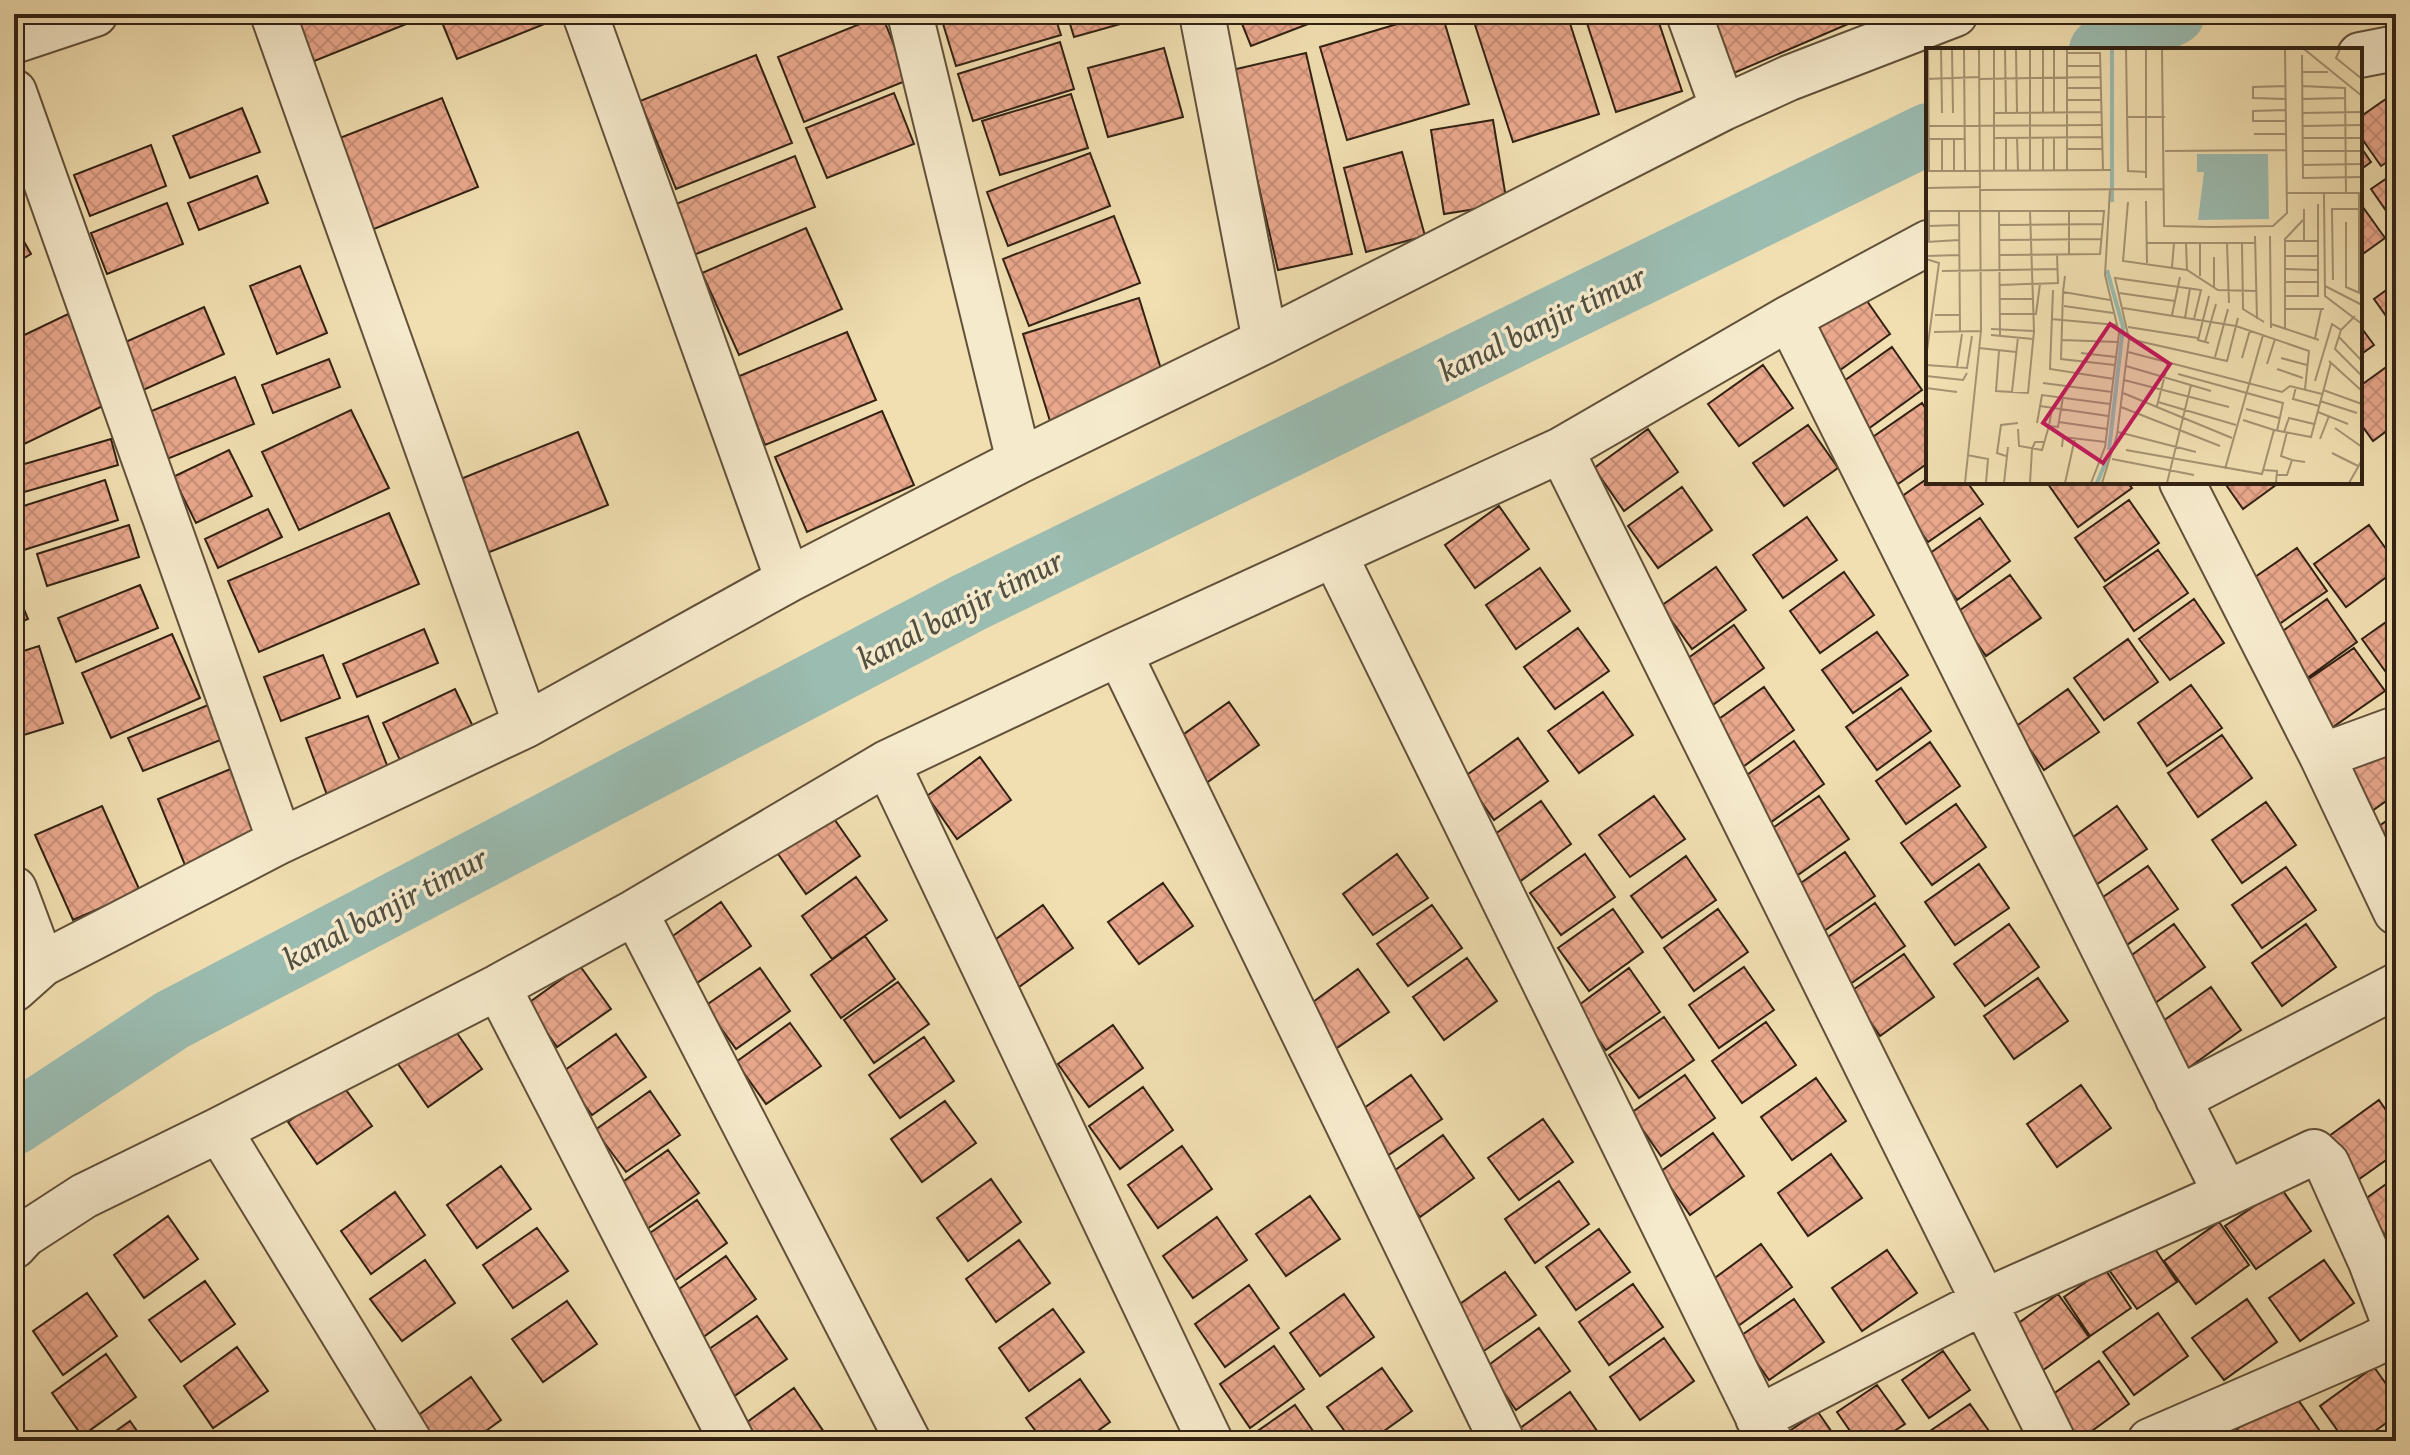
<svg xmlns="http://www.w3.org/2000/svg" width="2410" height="1455" font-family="'Gentium Book Plus',serif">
  <defs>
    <pattern id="building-cross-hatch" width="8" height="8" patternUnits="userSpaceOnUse" patternTransform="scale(2)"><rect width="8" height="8" fill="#eaa88d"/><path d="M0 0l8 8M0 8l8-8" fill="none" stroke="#c99079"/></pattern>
  </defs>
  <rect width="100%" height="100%" fill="#f1dfb1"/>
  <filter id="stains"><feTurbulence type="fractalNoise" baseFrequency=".0025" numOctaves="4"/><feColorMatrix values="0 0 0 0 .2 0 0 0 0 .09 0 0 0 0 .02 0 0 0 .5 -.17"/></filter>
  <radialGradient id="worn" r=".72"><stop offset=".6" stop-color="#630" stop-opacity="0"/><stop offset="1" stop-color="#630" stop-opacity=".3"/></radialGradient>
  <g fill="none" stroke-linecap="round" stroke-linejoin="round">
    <path stroke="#9bbcb1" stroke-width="62" d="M2100 50 2174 14
      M14 1124 172 1020 968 603 1928 134"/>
  </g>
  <path fill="url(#building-cross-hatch)" stroke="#322213" stroke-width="2" d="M275 14H431L297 68Z
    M442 14H566L567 15 457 59 439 15Z
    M940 14H1054L1061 35 956 66Z
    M1067 14H1156L1074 37Z
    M1238 14H1334L1251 46Z
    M1431 14H1442L1469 104 1347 140 1320 47Z
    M1508 14H1567L1599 114 1513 142 1475 25Z
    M1584 14H1656L1682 91 1616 112Z
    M1709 14H1851L1855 21 1734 73Z
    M1868 14H1890L1871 21Z
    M882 15 908 80 804 122 778 57Z
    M1060 42 1074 89 973 121 958 74Z
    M1164 48 1183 117 1108 137 1088 68Z
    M1306 53 1352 254 1278 270 1232 70Z
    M756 55 792 143 676 189 640 101Z
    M2396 92V156L2381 166 2360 136V117Z
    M894 93 914 144 827 178 806 128Z
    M1071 94 1088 148 1000 175 982 121Z
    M442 98 478 187 369 231 332 141Z
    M242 108 260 152 190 178 173 136Z
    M1493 120 1507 204 1444 214 1431 130Z
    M151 145 166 186 90 216 74 175Z
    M2360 146 2371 162 2360 170Z
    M1402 152 1425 236 1366 252 1344 168Z
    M1090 153 1110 206 1008 246 987 192Z
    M795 156 815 207 691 256 671 206Z
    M2396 172V225L2371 189Z
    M257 176 268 203 199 230 188 203Z
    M167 203 183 244 107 274 91 233Z
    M2360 203 2385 238 2360 256Z
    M1114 216 1140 283 1029 326 1003 259Z
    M14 224 31 254 14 264Z
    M806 228 842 309 739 355 702 273Z
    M300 266 327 333 277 354 250 286Z
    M2396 283V330L2374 299Z
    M1860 291 1890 334 1836 373 1806 329Z
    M1139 298 1166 385 1050 421 1023 334Z
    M204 307 224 354 141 391 121 344Z
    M68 314 111 402 14 449V340Z
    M2360 326 2374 345 2360 355Z
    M847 332 876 400 765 445 737 377Z
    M1892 347 1922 390 1868 429 1837 386Z
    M329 359 340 387 273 413 262 385Z
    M2396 360V424L2373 441 2360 423V386Z
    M1763 365 1793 408 1739 446 1708 404Z
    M235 377 254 424 167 459 149 412Z
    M1922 403 1928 412V463L1898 484 1867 441Z
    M351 410 389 488 299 530 262 452Z
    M882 411 914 485 807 532 775 457Z
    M1808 425 1838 468 1784 506 1753 463Z
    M1648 429 1678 472 1624 511 1594 468Z
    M578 432 608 505 482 555 453 482Z
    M111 439 118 465 14 495V467Z
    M229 450 252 496 196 523 173 477Z
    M1928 478V482H1967L1983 504 1928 542 1898 499Z
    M105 480 118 520 24 550 14 519V509Z
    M2051 482H2127L2132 488 2078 527 2048 484Z
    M2224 482H2280L2243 509Z
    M1682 487 1712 530 1658 568 1628 526Z
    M2129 500 2159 543 2105 581 2075 538Z
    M1499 506 1529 549 1475 588 1445 545Z
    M268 509 282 537 218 568 205 539Z
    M389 513 419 584 259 652 228 581Z
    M1807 517 1837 560 1783 598 1753 555Z
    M1980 518 2010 561 1957 600 1926 556Z
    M129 525 139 557 47 586 37 554Z
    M2369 525 2396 563V570L2346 607 2314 564Z
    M2297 548 2327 591 2272 629 2242 586Z
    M2158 550 2188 593 2134 631 2104 587Z
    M1716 567 1746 610 1692 649 1661 606Z
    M1540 568 1570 611 1516 649 1486 605Z
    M1844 572 1874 615 1820 653 1790 611Z
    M2010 575 2041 618 1986 656 1956 613Z
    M14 585 28 619 14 625Z
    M140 585 158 628 76 662 58 618Z
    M2194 599 2224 643 2170 680 2139 639Z
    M2327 599 2357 642 2303 681 2273 638Z
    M2396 615V679L2393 682 2362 639Z
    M1734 625 1764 668 1710 707 1680 664Z
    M1578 628 1609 671 1555 709 1524 667Z
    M424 629 438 663 357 697 343 664Z
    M1877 632 1908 675 1853 713 1822 670Z
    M172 634 200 698 111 738 82 673Z
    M2128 639 2158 682 2104 720 2074 678Z
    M39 646 63 723 14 738V654Z
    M2354 648 2385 691 2330 729 2300 685Z
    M323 655 340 698 281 721 264 677Z
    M2191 685 2222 728 2167 766 2138 723Z
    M1764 687 1794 730 1740 769 1709 726Z
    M1901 688 1931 731 1877 770 1846 727Z
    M455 689 477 735 404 769 383 723Z
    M2068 689 2099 732 2044 770 2015 727Z
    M1603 692 1633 735 1579 773 1548 731Z
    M1229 702 1259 745 1205 784 1174 741Z
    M208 705 223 739 143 771 128 738Z
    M368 716 390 773 327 795 306 738Z
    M2396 730V794L2372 811 2342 768Z
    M2222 735 2252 778 2198 817 2168 773Z
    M1518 738 1548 781 1494 820 1464 777Z
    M1794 741 1824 784 1770 823 1740 780Z
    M1930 742 1960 786 1906 824 1876 781Z
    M980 757 1011 800 957 839 927 796Z
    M245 763 276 838 189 875 158 799Z
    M1654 796 1685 839 1630 877 1599 835Z
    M1819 796 1849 839 1795 877 1764 834Z
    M1541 801 1571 844 1518 883 1487 840Z
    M2266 802 2296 845 2242 883 2212 840Z
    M1956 804 1986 847 1932 885 1901 843Z
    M102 806 140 891 73 920 35 835Z
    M2117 806 2147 849 2093 887 2062 845Z
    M830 813 860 856 806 894 776 851Z
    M2396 814V857L2375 829Z
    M1845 852 1875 896 1821 933 1791 890Z
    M1397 854 1428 898 1373 935 1343 894Z
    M1585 854 1615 897 1561 935 1530 893Z
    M1686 856 1716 900 1662 938 1631 896Z
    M1979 864 2009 908 1955 945 1925 902Z
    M2148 866 2178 909 2124 947 2093 904Z
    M2286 867 2316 910 2262 948 2232 905Z
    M856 877 887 920 832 959 802 916Z
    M1163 883 1193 926 1139 964 1108 922Z
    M721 902 751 946 697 983 667 940Z
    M1875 903 1905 946 1850 984 1821 942Z
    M1043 905 1073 948 1019 987 989 944Z
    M1432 905 1462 948 1408 986 1377 944Z
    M1613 909 1643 952 1589 991 1558 948Z
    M1718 909 1748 952 1694 991 1664 948Z
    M2009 924 2039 967 1985 1006 1954 964Z
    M2174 924 2205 967 2151 1006 2121 963Z
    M2306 924 2336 967 2282 1006 2252 963Z
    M865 936 895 979 841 1018 811 975Z
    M1904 954 1934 997 1880 1036 1850 992Z
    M1467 958 1497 1001 1444 1040 1413 997Z
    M580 966 611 1009 557 1047 527 1004Z
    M1744 967 1774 1010 1719 1048 1689 1005Z
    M760 968 790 1011 736 1049 705 1006Z
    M1629 968 1660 1012 1606 1050 1575 1008Z
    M1358 969 1389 1012 1334 1050 1305 1008Z
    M2038 978 2068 1021 2014 1059 1984 1016Z
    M898 982 929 1024 874 1063 844 1020Z
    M2211 987 2241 1030 2187 1069 2156 1026Z
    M1664 1017 1694 1060 1639 1098 1609 1055Z
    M1766 1022 1796 1065 1742 1103 1712 1061Z
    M790 1023 821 1066 766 1104 736 1062Z
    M1113 1025 1143 1068 1089 1107 1058 1064Z
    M452 1026 482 1069 428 1107 398 1064Z
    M616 1034 646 1077 592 1115 561 1073Z
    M924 1037 954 1081 900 1118 869 1075Z
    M1411 1075 1442 1119 1387 1156 1357 1113Z
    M1685 1075 1715 1118 1661 1156 1631 1113Z
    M1816 1078 1846 1121 1792 1160 1761 1117Z
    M341 1083 372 1126 317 1164 288 1122Z
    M2081 1085 2111 1128 2057 1167 2027 1124Z
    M1143 1087 1173 1130 1120 1169 1089 1126Z
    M650 1091 680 1135 626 1172 595 1130Z
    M2379 1100 2396 1125V1153L2355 1182 2325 1139Z
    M945 1101 976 1143 922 1182 891 1139Z
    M1543 1119 1573 1162 1519 1200 1488 1158Z
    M1713 1133 1744 1176 1690 1215 1660 1172Z
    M1443 1135 1474 1178 1420 1217 1390 1174Z
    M1182 1146 1212 1189 1158 1228 1128 1185Z
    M668 1150 699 1193 644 1231 614 1188Z
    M1831 1154 1862 1198 1808 1236 1778 1193Z
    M501 1166 531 1209 477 1248 447 1205Z
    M2396 1177V1242L2392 1245 2361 1202Z
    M991 1179 1021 1222 968 1261 937 1218Z
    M1559 1181 1589 1224 1535 1263 1505 1219Z
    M2281 1188 2311 1231 2256 1269 2225 1226Z
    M395 1192 425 1235 371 1274 341 1231Z
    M1310 1196 1340 1239 1286 1276 1256 1234Z
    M697 1200 727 1243 674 1281 643 1238Z
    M168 1216 198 1259 144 1298 114 1255Z
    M1217 1217 1247 1260 1193 1298 1163 1256Z
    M2219 1222 2249 1265 2196 1304 2164 1261Z
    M537 1228 568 1271 513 1308 483 1265Z
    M1599 1229 1630 1272 1576 1310 1546 1267Z
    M1019 1240 1050 1283 996 1322 966 1279Z
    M2151 1243 2177 1282 2137 1309 2109 1270Z
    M1761 1244 1792 1287 1738 1326 1708 1283Z
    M1887 1250 1917 1293 1862 1331 1832 1288Z
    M726 1256 756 1299 702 1338 672 1294Z
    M425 1260 455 1303 402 1341 370 1299Z
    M2324 1260 2354 1303 2300 1341 2269 1298Z
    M2105 1269 2131 1308 2090 1336 2064 1297Z
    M1505 1272 1536 1315 1481 1353 1450 1311Z
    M205 1281 235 1324 181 1362 149 1320Z
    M1633 1284 1663 1327 1609 1365 1579 1322Z
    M1249 1285 1279 1328 1225 1367 1195 1324Z
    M87 1293 117 1336 63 1375 33 1331Z
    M1344 1294 1374 1337 1320 1376 1290 1333Z
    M2058 1294 2089 1337 2035 1376 2005 1333Z
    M1794 1299 1824 1342 1769 1380 1739 1337Z
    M2247 1299 2277 1342 2224 1380 2192 1338Z
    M567 1301 597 1344 543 1382 512 1339Z
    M1053 1309 1084 1352 1029 1391 999 1348Z
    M2158 1313 2188 1356 2134 1395 2103 1352Z
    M757 1316 787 1359 733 1397 702 1354Z
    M1539 1328 1570 1371 1516 1410 1486 1367Z
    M1664 1338 1694 1381 1640 1420 1610 1377Z
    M1274 1346 1304 1389 1250 1428 1220 1384Z
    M237 1347 268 1391 213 1428 184 1386Z
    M1943 1351 1970 1390 1929 1418 1902 1380Z
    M106 1354 136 1397 82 1436 52 1393Z
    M2099 1361 2129 1404 2078 1441H2074L2045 1400Z
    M2374 1367 2396 1398V1416L2361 1441H2345L2320 1406Z
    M1382 1368 1412 1411 1370 1441H1352L1327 1407Z
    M471 1377 501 1420 472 1441H435L417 1416Z
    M1080 1379 1110 1422 1084 1441H1043L1026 1418Z
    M1877 1385 1905 1424 1879 1441H1857L1837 1412Z
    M794 1388 824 1432 811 1441H749L739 1428Z
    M2292 1391 2322 1434 2312 1441H2246L2237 1429Z
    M1570 1392 1600 1435 1592 1441H1523L1516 1431Z
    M1970 1404 1996 1441H1936L1930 1431Z
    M1295 1405 1320 1441H1243Z
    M1818 1412 1838 1441 1777 1439Z
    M130 1421 144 1441H102Z
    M1148 1433 1154 1441H1137Z"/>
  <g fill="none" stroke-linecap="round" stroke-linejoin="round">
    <defs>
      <path id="minor" d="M273 14 526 725
        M585 14 788 580
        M910 14 1019 461
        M1202 14 1265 341
        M1689 14 1723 108
        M14 41 95 14
        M2360 55 2396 48
        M14 92 280 841
        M1789 318 2226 1194
        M1561 450 2053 1441
        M2182 482 2322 756 2396 912
        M1334 554 1770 1441
        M1119 653 1502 1441
        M2322 756 2396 729
        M887 763 1210 1441
        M14 889 42 964
        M635 912 908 1441
        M498 987 732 1441
        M14 989 42 964 280 841 526 725 788 580 1019 461 1265 341 1723 108 1789 78 1955 14
        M2178 1099 2396 986
        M219 1130 409 1441
        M14 1246 24 1235 84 1196 219 1130 498 987 635 912 887 763 1119 653 1561 450 1789 318 1928 243
        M1758 1418 1983 1302 2226 1194 2314 1152 2327 1164 2371 1262 2396 1328
        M2150 1441 2371 1345 2396 1332"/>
    </defs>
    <use href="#minor" stroke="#62513a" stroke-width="48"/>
    <use href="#minor" stroke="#f6eacc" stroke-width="44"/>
  </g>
  <g text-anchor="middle" stroke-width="7" stroke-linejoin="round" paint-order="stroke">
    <g font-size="32" font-style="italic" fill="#525042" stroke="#f6eacc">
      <text transform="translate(1542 323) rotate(-26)" y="11">kanal banjir timur</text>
      <text transform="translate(960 609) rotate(-27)" y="11">kanal banjir timur</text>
      <text transform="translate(385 908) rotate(-28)" y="11">kanal banjir timur</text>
    </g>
  </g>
  <g transform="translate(1926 48)">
    <rect width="436" height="436" fill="#f1dfb1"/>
    <path d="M271 106H342L343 171 272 172 278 124H271Z" fill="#9bbcb1"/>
    <path fill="none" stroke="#9bbcb1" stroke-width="4" d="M186 1V154M181 222 197 279 183 402M171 435 181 411"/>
    <path fill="none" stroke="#a59372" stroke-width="2" d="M2 1 3 123M15 1 16 65M26 1 27 65M38 1 39 123M68 1V123M79 1 80 64M90 1 91 64M104 1V122M117 1V64M128 1V64M200 1 202 123 220 124M220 1V130M236 1 238 178 286 179 347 178 361 165 359 1M378 1 436 48M414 1 410 10 436 31M141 5H174L177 122M376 7 377 130 436 129M142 18H174M376 24H402M0 31 53 29M53 31 174 29M360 38 327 39V50L360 51M376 38 419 40 420 145M141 40H175M376 51 419 50M141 52H176M360 62 327 63V73H360M68 65 176 64M376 65 436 64M201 69H239M0 78 177 77M376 78 436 77M328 86H360M68 90 177 89M80 90V123M91 90 92 122M117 90V122M128 90V122M376 90H436M3 91H39M16 91V123M28 91V123M141 101H177M239 103 360 102M377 103H436M377 117 436 116M141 122V1M0 123 185 122M0 140 55 139M55 142 238 141M361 145H434M398 145 399 248 436 276M433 145V246M220 153 221 215M202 154 197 213 261 222 292 242 331 243M378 161V193M143 162V206M0 163H178L174 206 74 207M33 163 34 283M73 163 74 287M420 174V239L436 246M73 177 177 176M3 178 33 177M329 188 331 271M344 188 345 280M74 192 175 191M3 193V163M359 193H392M0 194 33 192M221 195H329M260 195 261 222M301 195 303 255M316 195 317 261 338 274M1 208 33 207M359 208H392M288 209V239M0 211 13 215 0 310M246 219 248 195M359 221 392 222M16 223 131 221M139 228 137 244 184 252M274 228V195M407 232 406 161H435M359 234H392M74 237 132 235 131 206M399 238 436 257M127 242 124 321 188 331M137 244 135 311 189 317M193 245 249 253M283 248 272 292 283 295M359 248H392V156M74 251H106M138 258 187 265M197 260 310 278 383 303 379 341M359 261H398M74 266H110L114 236M9 267H34M246 267 254 229M429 268 415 282 409 301 436 328M259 270 264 240M125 271 191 277M345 276 393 292M202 279 272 290M359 280V191L377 172M65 281 108 283M8 284 55 283M65 287 107 291M413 289 436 313M389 290 395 262M203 291 301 313 312 270M136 292 191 294M279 294 290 256M53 300 90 304M73 303 70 343 102 345 108 283 104 163M202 304 356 344 364 338 396 346M155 305 190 309M289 309 302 261M316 310 324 282M355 310 381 317M403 313 436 343M341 316 349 291M0 317 41 320 46 288M200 318 285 343M31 319 36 286M351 321 377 330M252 326 357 355 351 383M0 328 37 332 41 325M198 332 303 359M389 333 406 276 415 282M117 335 186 344M370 339 367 351 393 358M0 340 31 344M397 342 436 356M86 344 92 289M197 345 306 390M394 353 431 365M232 354 310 377M114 358 182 368M231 358 242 315M195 359 294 398M126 360 123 378 132 379 137 349M320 361 353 370M392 364 422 376M317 372 348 382M133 374 181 381M111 375 116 347 184 356M409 380 436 399M92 381 93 398 116 402 123 378M192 384 270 404M358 384 363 370 388 376M361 384 355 408 366 412M394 391 403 368M136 399 137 389 180 394M200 402 336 426 348 382 385 389 405 314M406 405 432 418M41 407 62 411 60 435M80 408 71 405 75 377 92 375M186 411 268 427M299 421 337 287M338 422 351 423 350 435M351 427H361L366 412 379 414M39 435 55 283 53 1M78 435 82 399M104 435 106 401 109 394H118M139 435 149 390M165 435 179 399 193 285 179 227 184 141M176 435 191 387 203 291 189 230 275 242 268 271M241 435 265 337M423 435 436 412"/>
    <path fill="#c2185b" fill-opacity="0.15" stroke="#c2185b" stroke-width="4" d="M184 276 244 316 177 415 117 375Z"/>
    <rect width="436" height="436" fill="none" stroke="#322213" stroke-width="4"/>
  </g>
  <rect width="2410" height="1455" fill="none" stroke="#f1dfb1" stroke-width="48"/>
  <rect x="16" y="16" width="2378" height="1423" fill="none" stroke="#322213" stroke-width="4"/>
  <rect x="24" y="24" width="2362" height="1407" fill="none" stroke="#322213" stroke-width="2"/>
  <rect width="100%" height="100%" filter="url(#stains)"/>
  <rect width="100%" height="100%" fill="url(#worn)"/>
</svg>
